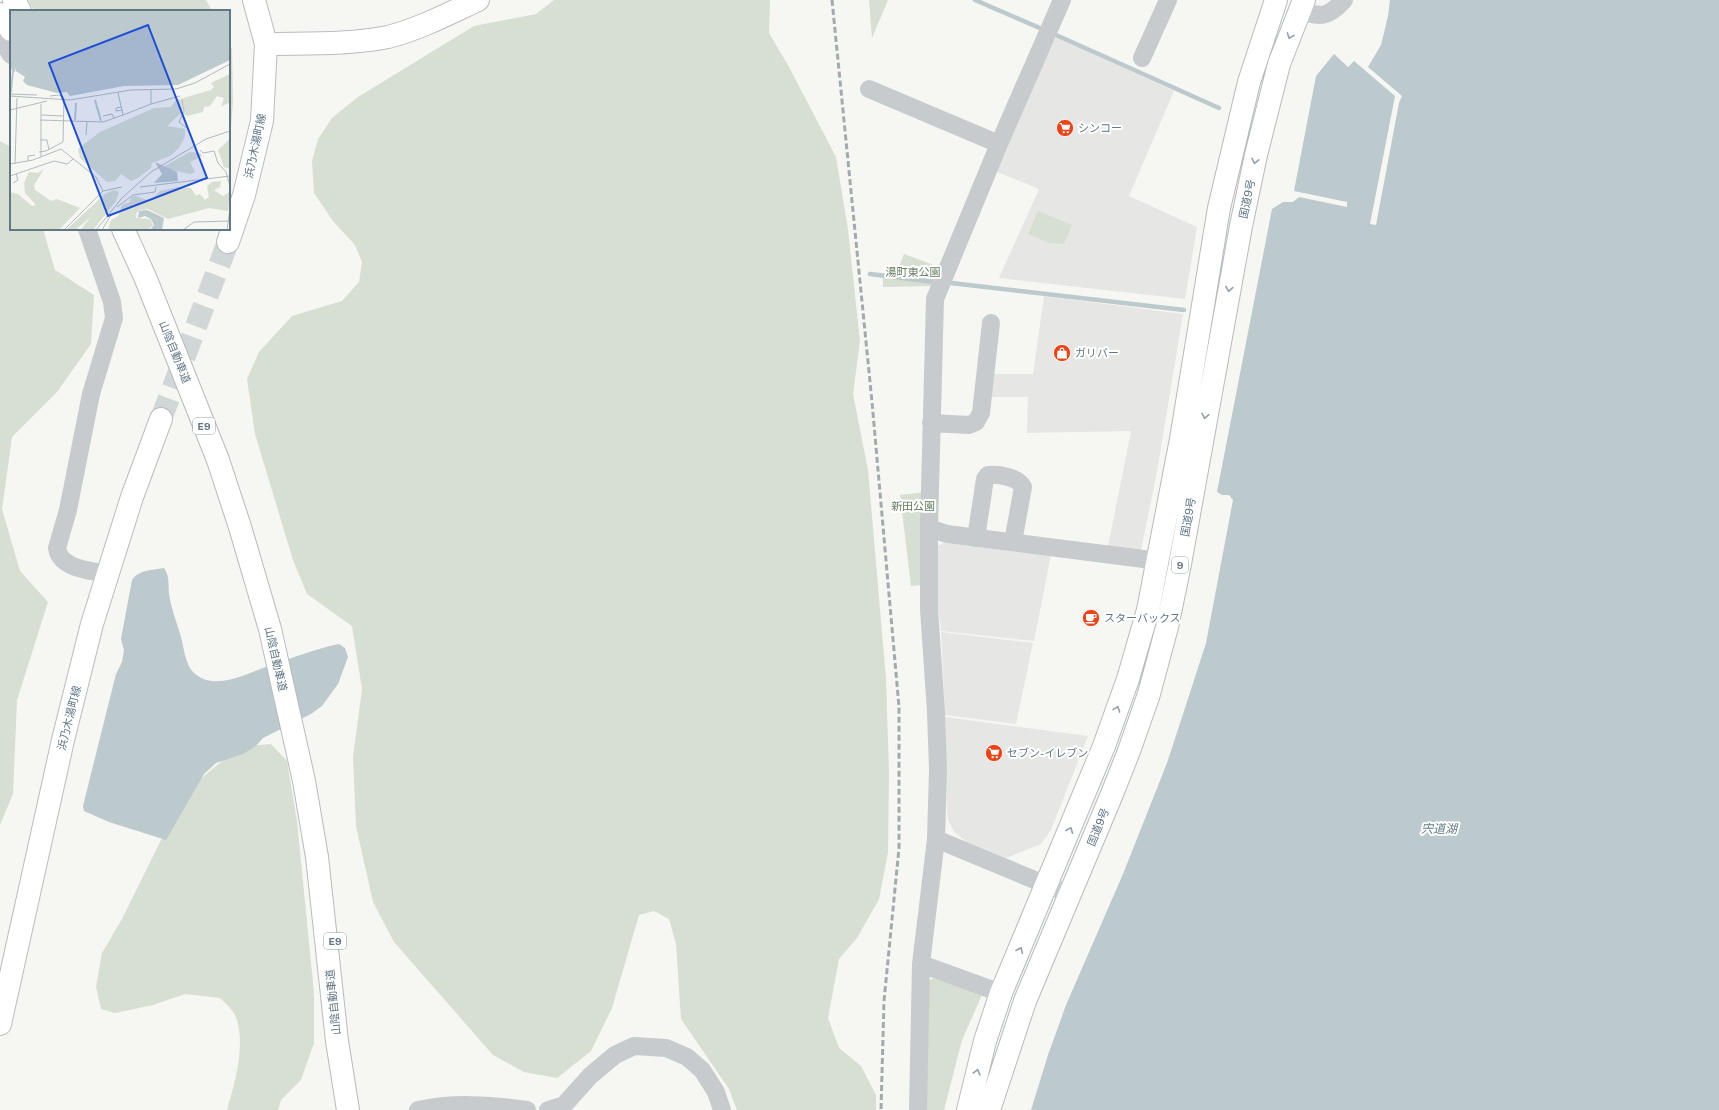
<svg xmlns="http://www.w3.org/2000/svg" width="1719" height="1110" font-family="'Public Sans','Noto Sans JP',sans-serif">
  <rect width="100%" height="100%" fill="#f6f6f2"/>
  <path fill="#e6e7e5" d="M1056 37 1174 91 1129 196 1197 227 1185 299 999 278 1039 189 995 171Z
    M1044 296 1183 314 1157 472 1141 551 1108 546 1131 431 1027 433 1028 397H990L991 374H1033Z
    M944 543 1051 555 1034 641 941 631 936 594 937 546Z
    M941 632 1033 643 1016 724 945 715Z
    M945 717 1088 736 1051 830 1041 844 1006 858 967 842 955 833 948 820 947 810Z"/>
  <path fill="#d7ded2" d="M28 0H206L212 11H34Z
    M554 0H770L769 33 789 67 836 157 848 230 860 341 853 394 868 470 886 679 889 772 888 852 879 899 857 938 839 959 828 1018 839 1048 861 1066 876 1095V1110H737L729 1089 681 1019 676 944 669 919 654 911 639 915 612 1008 591 1051 557 1078 524 1072 493 1055 394 942 373 902 356 826 353 757 362 689 352 626 307 594 293 560 255 434 247 379 259 352 292 316 342 301 359 282 362 262 355 245 333 221 314 193 312 161 318 139 332 118 358 97 474 26 536 14Z
    M869 0H888L872 38Z
    M229 44 232 49 233 101 229 152Z
    M0 141 11 147V229H43L55 270 94 295 91 344 57 392 12 437 2 509 20 571 48 602 17 700 13 794 0 825Z
    M1038 211 1072 225 1064 244 1049 243 1028 234Z
    M904 254 939 267 932 286 883 287V276L895 278Z
    M926 492 922 585 911 586 900 495Z
    M271 744 287 761 297 821 314 993V1043L301 1080 281 1100 278 1110H227C235 1082 246 1046 236 1017 233 1010 225 1003 220 998L185 994 153 1005 115 1013 101 1009 96 987 102 953 122 919 161 840 192 786 239 747Z
    M934 978 982 995 962 1040 944 1110H925L926 982Z"/>
  <path fill="#bcc9cd" d="M1390 0H1719V1110H1031L1048 1055 1066 1005 1123 874 1167 763 1185 708 1206 643 1233 500 1229 495H1222L1217 492 1272 209 1283 202H1293L1299 197 1347 207V202L1294 191 1316 76 1334 54 1348 67 1354 61 1395 96 1370 224 1376 225 1399 103 1402 96 1368 67 1381 45 1388 16Z
    M164 568C170 577 168 584 169 594 171 609 178 625 182 641 184 650 186 665 193 672 214 693 247 673 269 666 292 658 315 649 339 644L345 648 348 657 338 684 322 706 311 714 263 738 256 746 243 754 216 763 204 774 166 840 109 822 84 811 83 806 116 674 122 662 124 650 121 639 132 580C138 570 153 570 164 568Z"/>
  <g fill="none" stroke-linecap="round" stroke-linejoin="round">
    <path stroke="#bcc9cd" stroke-width="4.5" d="M975 0 1042 29
      M1056 35 1219 108
      M870 274 934 282
      M951 283 1184 310"/>
    <path stroke="#d1d6d7" stroke-width="22" stroke-dasharray="22 11" stroke-linecap="butt" d="M161 419 228 242"/>
    <defs>
      <path id="secondary" d="M266 44C306 43 348 45 388 37 419 29 448 14 478 0
        M228 242 244 195 262 121 266 44 254 0
        M0 1024 63 740 92 624 132 497 161 419"/>
      <path id="highway" d="M14 0 20 11
        M0 14 11 30
        M123 229 145 277 218 460 240 527 270 629 304 781 317 857 337 1041 348 1110
        M968 1110 985 1041 1001 993 1104 746 1128 679 1148 610 1181 439 1219 208 1249 82 1276 0
        M989 1110 1025 1001 1112 794 1129 751 1149 694 1167 627 1180 564 1241 226 1256 155 1279 64 1304 0"/>
    </defs>
    <use href="#secondary" stroke="#b7bdc1" stroke-width="24"/>
    <use href="#highway" stroke="#b7bbbe" stroke-width="24"/>
    <path stroke="#c8cbce" stroke-width="18" d="M1062 0 999 144 935 299 929 528 947 534 1159 561
      M1299 11C1323 17 1327 18 1344 0
      M0 37 11 55
      M1142 58 1168 0
      M869 89 999 144
      M87 229 112 302 114 318 91 394 68 510 57 548C60 569 90 570 106 574
      M931 423 969 425 976 422 981 413 991 323
      M929 528V609L936 712 938 770 936 839
      M976 538 985 479 988 475C999 474 1018 477 1023 487L1013 542
      M921 964 1001 993
      M418 1110C454 1102 491 1105 527 1110
      M548 1110 564 1105 590 1076 615 1055 634 1046 666 1048 687 1057 702 1070 716 1092 722 1110
      M918 1110 921 964 936 839 1071 895"/>
    <use href="#secondary" stroke="#fff" stroke-width="22"/>
    <use href="#highway" stroke="#fff" stroke-width="22"/>
    <path stroke="#a3aaaf" stroke-width="3" stroke-dasharray="6 3" stroke-linecap="butt" d="M832 0 872 402 899 707V848L884 1001 881 1110"/>
  </g>
  <defs><path id="oneway-chevron" d="M-2-3.5L2.5 0L-2 3.5" fill="none" stroke-width="1.6" stroke-linecap="round" stroke-linejoin="round"/></defs>
  <g stroke="#91a0aa">
    <use href="#oneway-chevron" transform="translate(1290 36) rotate(110)"/>
    <use href="#oneway-chevron" transform="translate(1255 161) rotate(102)"/>
    <use href="#oneway-chevron" transform="translate(1229 289) rotate(100)"/>
    <use href="#oneway-chevron" transform="translate(1205 416) rotate(100)"/>
    <use href="#oneway-chevron" transform="translate(1117 709) rotate(-70)"/>
    <use href="#oneway-chevron" transform="translate(1070 830) rotate(-68)"/>
    <use href="#oneway-chevron" transform="translate(1020 950) rotate(-67)"/>
    <use href="#oneway-chevron" transform="translate(977 1072) rotate(-75)"/>
  </g>
  <defs>
    <symbol id="supermarket-disc" viewBox="-11 -11 22 22"><circle r="9.5" fill="#f14216" stroke="#fff"/><path d="M-6-5.5h2.5l.6 2H6L4.5 2H-2.5L-4.4-4H-6ZM-1.5 3.2a1.3 1.3 0 1 0 .1 0ZM3 3.2a1.3 1.3 0 1 0 .1 0Z" fill="#fff"/></symbol>
    <symbol id="shop-disc" viewBox="-11 -11 22 22"><circle r="9.5" fill="#f14216" stroke="#fff"/><path d="M-5-2.5h2.3a2.7 3.5 0 0 1 5.4 0H5L5.5 6h-11ZM-1.5-2.5h3a1.5 2.3 0 0 0-3 0Z" fill="#fff"/></symbol>
    <symbol id="cafe-disc" viewBox="-11 -11 22 22"><circle r="9.5" fill="#f14216" stroke="#fff"/><path d="M-5.5-4.5H6V0H3Q3 3.5 0 3.5H-2.5Q-5.5 3.5-5.5 0ZM3-3.2v2h1.7v-2ZM-6 4.5H4V6H-6Z" fill="#fff"/></symbol>
  </defs>
  <g fill-rule="evenodd">
    <use href="#supermarket-disc" x="1055" y="118" width="20" height="20"/>
    <use href="#shop-disc" x="1052" y="343" width="20" height="20"/>
    <use href="#cafe-disc" x="1081" y="608" width="20" height="20"/>
    <use href="#supermarket-disc" x="984" y="743" width="20" height="20"/>
  </g>
  <g text-anchor="middle" stroke-width="4" stroke-linejoin="round" paint-order="stroke">
    <g fill="#fff" stroke="#91a0aa" stroke-width="1">
      <rect x="193" y="418" width="22" height="16" rx="3"/>
      <rect x="1172" y="557" width="16" height="16" rx="3"/>
      <rect x="324" y="933" width="22" height="16" rx="3"/>
    </g>
    <g font-size="10" font-weight="bold" fill="#627785">
      <text x="204" y="430">E9</text>
      <text x="1180" y="569">9</text>
      <text x="335" y="945">E9</text>
    </g>
    <g font-size="11" fill="#627785" stroke="#fff" text-anchor="start">
      <text x="1078" y="132">シンコー</text>
      <text x="1075" y="357">ガリバー</text>
      <text x="1104" y="622">スターバックス</text>
      <text x="1007" y="757">セブン-イレブン</text>
    </g>
    <g font-size="11" fill="#627785" stroke="#fff">
      <text transform="translate(255 146) rotate(-78)" y="4">浜乃木湯町線</text>
      <text transform="translate(1247 199) rotate(-78)" y="4">国道9号</text>
      <text transform="translate(175 352) rotate(68)" y="4">山陰自動車道</text>
      <text transform="translate(1188 517) rotate(-80)" y="4">国道9号</text>
      <text transform="translate(276 659) rotate(77)" y="4">山陰自動車道</text>
      <text transform="translate(69 718) rotate(-76)" y="4">浜乃木湯町線</text>
      <text transform="translate(1098 827) rotate(-68)" y="4">国道9号</text>
      <text transform="translate(333 1002) rotate(-96)" y="4">山陰自動車道</text>
    </g>
    <g font-size="11" fill="#687c62" stroke="#fff">
      <text x="913" y="276">湯町東公園</text>
      <text x="913" y="510">新田公園</text>
    </g>
    <g font-size="12" font-style="italic" fill="#5e7a83" stroke="#fff">
      <text x="1439" y="833">宍道湖</text>
    </g>
  </g>
  <g transform="translate(10 10)">
    <rect width="220" height="220" fill="#f6f6f2"/>
    <path d="M220 64V92L211 97 214 88 207 86 200 96 194 97 193 102 177 106 174 104V93L172 102 157 116 175 119V126L169 138 160 146 142 153 141 158 128 168 121 171 111 164 105 171 97 172 70 148 68 139 90 122 144 98 161 97 166 90 201 80 204 77 201 73ZM220 129V159L214 157 208 140ZM180 142 190 143 193 146 180 152 185 162 180 164 157 159 155 156ZM34 159 24 175 25 180 41 191 47 189 70 198 49 220H0V182L8 184 22 196 26 195 15 183 14 173 19 162 28 163ZM211 171 210 177 204 180 213 186 220 182 218 201 199 198 158 209 138 199 131 200 127 202 126 208 140 209 143 215 139 219 98 220 101 210 108 206 112 195 120 192 121 187 126 186 137 190 143 188 150 181 168 177 181 178 186 186 190 184 195 190 199 187 197 176 202 172ZM104 180 109 182 106 191 83 220 71 219 81 207 65 220H56L95 184Z" fill="#d7ded2"/>
    <path d="M0 0H220V50L168 75 114 76 60 86 57 82 47 83 17 75 13 71 15 67 6 61V57L5 62 0 58ZM145 152 167 162 168 171 144 173 152 164ZM137 200 154 208 152 220H140L144 215 141 209 135 206 128 208 129 201Z" fill="#bcc9cd"/>
    <path fill="none" stroke="#bcc9cd" stroke-width="2" d="M1 82 3 60M85 90 91 111M65 110 66 93"/>
    <path fill="none" stroke="#b2bbc0" stroke-width="1" d="M141 80V94L170 86M0 84 27 85M0 86 60 90 121 80 166 79 185 73 220 54M172 90 174 101 169 112 178 119 184 133M112 97 106 98V101L113 100M0 100 37 91M31 105 54 106M113 105 141 94M93 106 102 104 104 108M30 110 93 112 113 105 108 83M76 125 77 112M30 130H37L39 140M190 140 193 143 204 141 208 153 216 162 220 176M29 142 36 141 53 132 54 88 49 85 40 86M31 147V94M18 151V146L25 145M0 154 23 150 51 139 86 167 93 181M5 154 7 88M0 166 44 151 57 154 63 149M3 173 8 170 6 164M130 177 220 166M107 197 123 185 145 182 146 177M54 220 93 181 112 177M86 220 112 188 141 162 196 129 220 121M92 220 101 205M173 220 184 212 220 211M217 220 220 199"/>
    <path fill="#1d4ed8" fill-opacity="0.15" stroke="#1d4ed8" stroke-width="2" d="M138 15 197 168 98 206 39 53Z"/>
    <rect width="220" height="220" fill="none" stroke="#627785" stroke-width="2"/>
  </g>
</svg>
